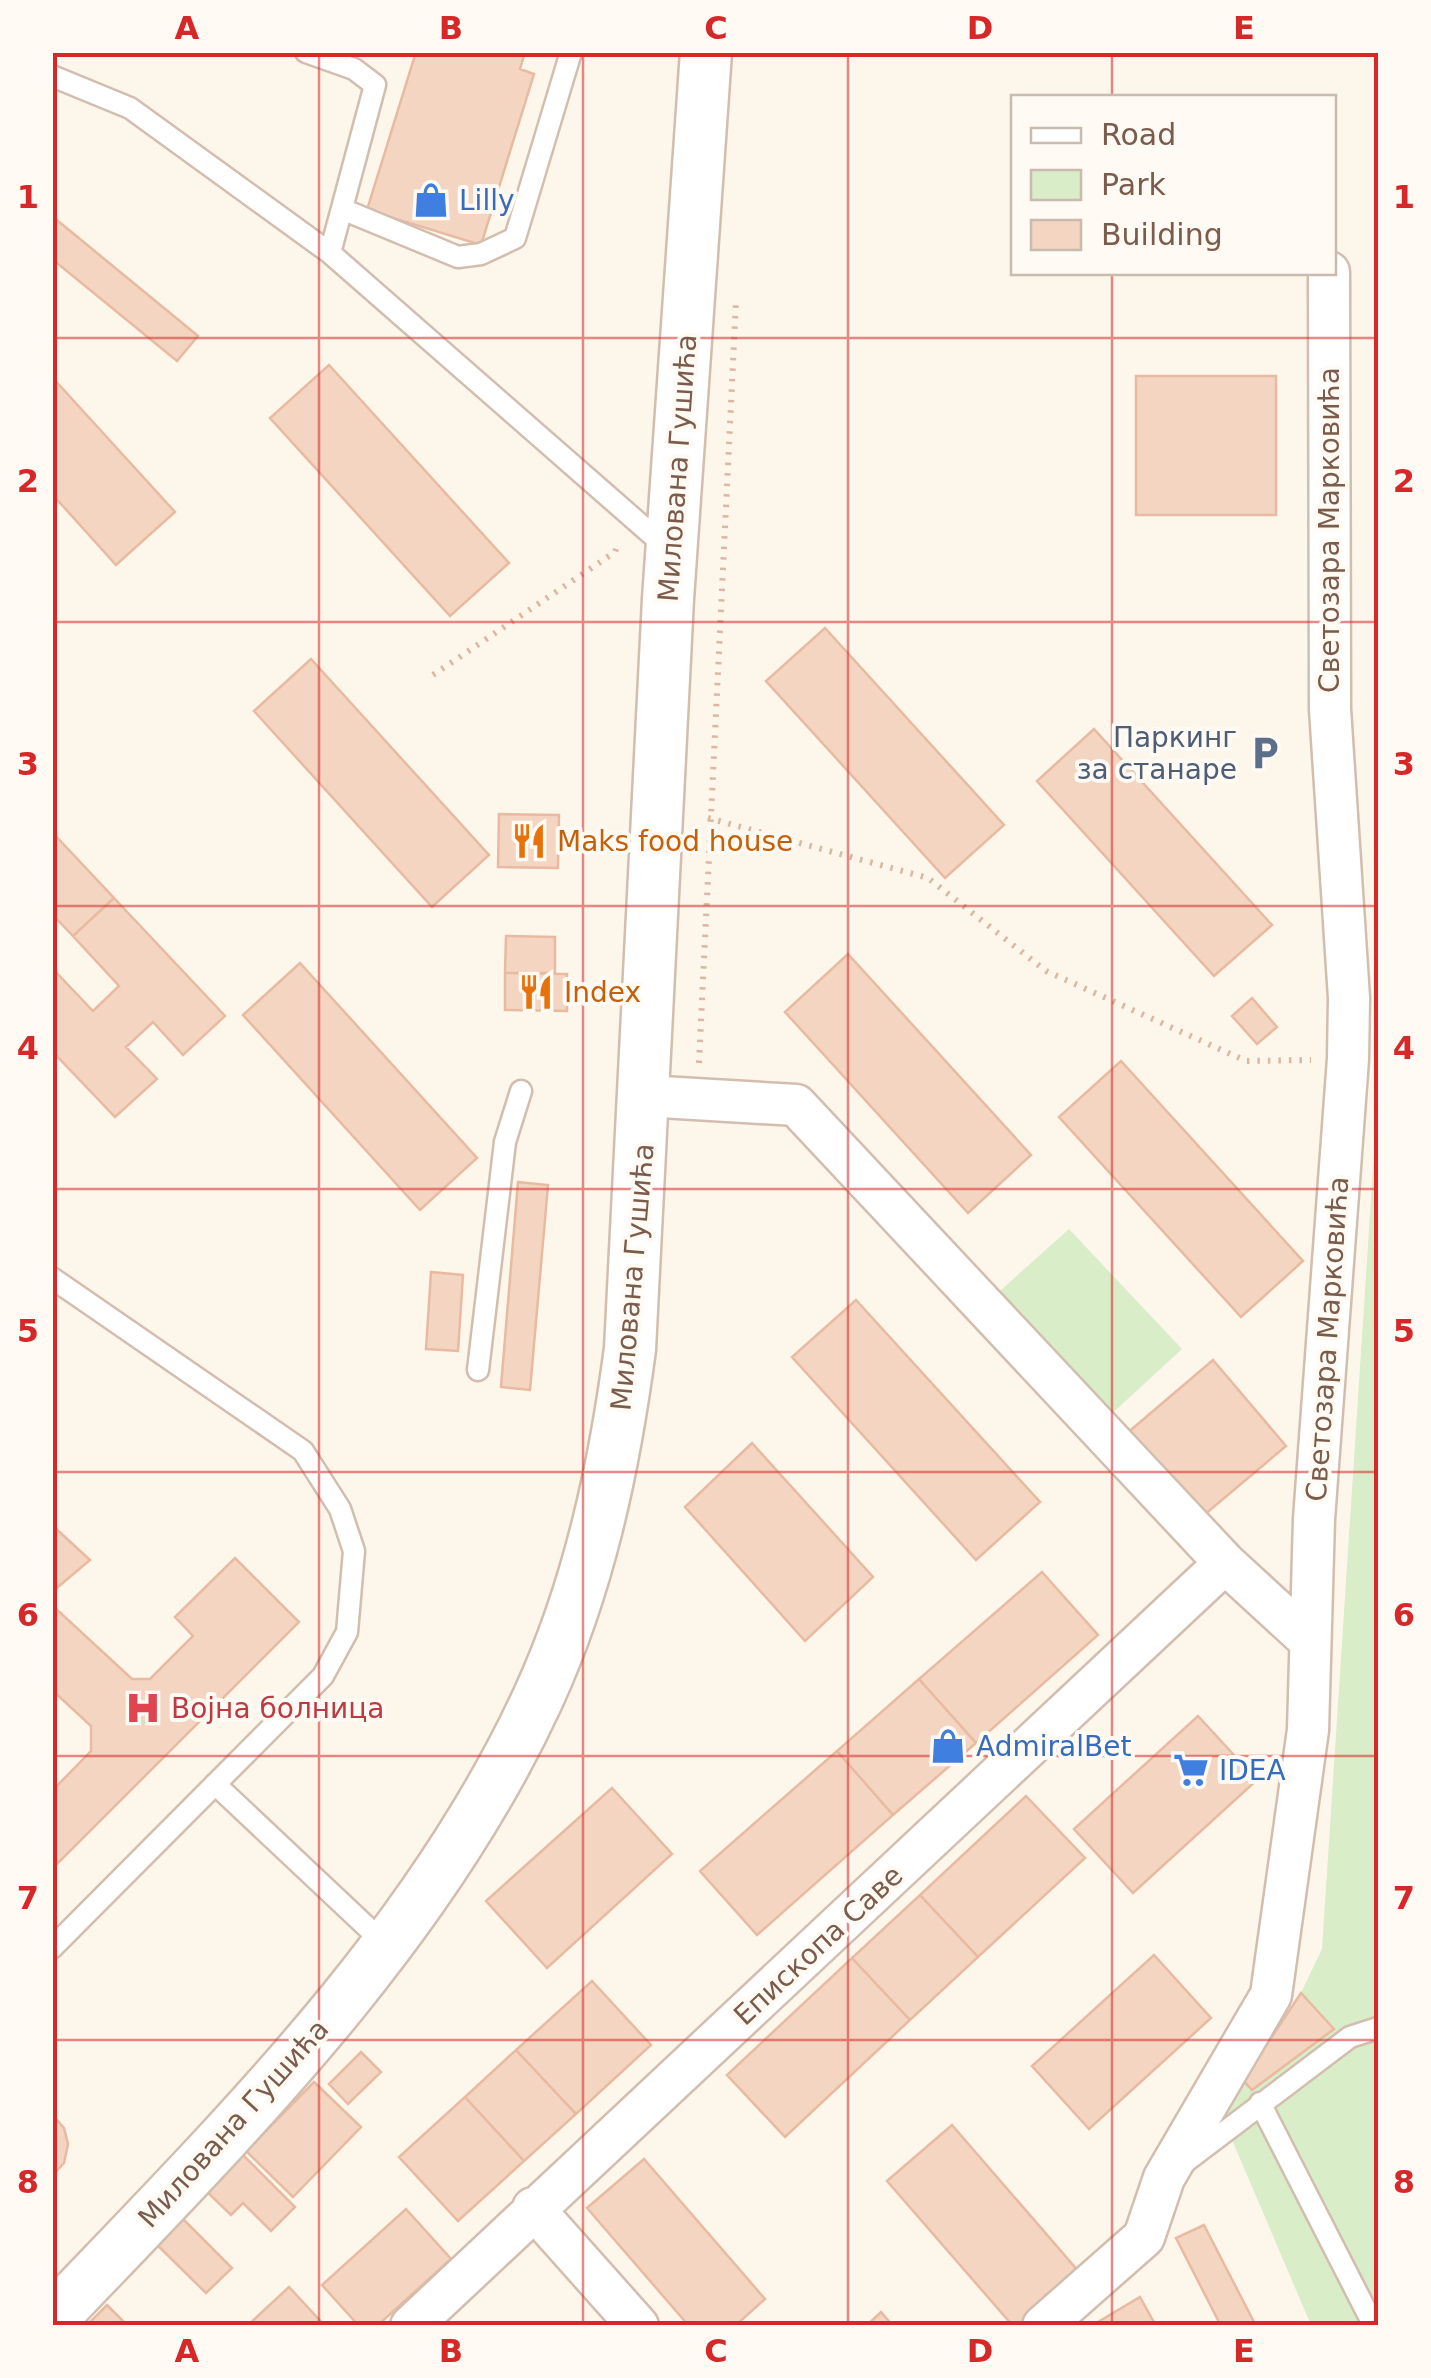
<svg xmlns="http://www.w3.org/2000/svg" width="1431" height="2378" font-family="'DejaVu Sans',sans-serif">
  <rect width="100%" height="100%" fill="#fdf6eb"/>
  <path fill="#d8edc8" d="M1378 1092V2325H1311L1221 2114 1301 1993 1322 1949Z
    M1069 1229 1182 1349 1106 1419 992 1298Z"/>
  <path fill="#f4d5c2" stroke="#e8baa1" stroke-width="2.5" d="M416 52H525L520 69 534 74 481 245 367 210Z
    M52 216 198 336 177 361 52 259Z
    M329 365 509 563 450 616 270 418Z
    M1136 376H1276V515H1136Z
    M52 377 175 512 116 565 52 494Z
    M825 628 1004 825 945 878 766 681Z
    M311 659 489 855 432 907 254 711Z
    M1094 729 1272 925 1214 976 1037 781Z
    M499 814 559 815 558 868 498 867Z
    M52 832 114 898 73 936 52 914Z
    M114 898 225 1016 183 1055 153 1022 126 1047 157 1079 115 1117 52 1051V968L93 1011 119 986 73 936Z
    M506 936 555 937V973H505Z
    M848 954 1031 1155 968 1213 785 1012Z
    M300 963 477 1158 420 1210 243 1015Z
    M505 973 567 974V1011L505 1010Z
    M1252 998 1277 1027 1257 1044 1232 1016Z
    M1121 1061 1303 1261 1241 1317 1059 1117Z
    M518 1182 548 1185 530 1390 501 1387Z
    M431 1272 463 1275 458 1351 426 1349Z
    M856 1300 1040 1502 976 1560 792 1357Z
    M1213 1360 1286 1446 1197 1521 1125 1435Z
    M752 1443 873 1577 805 1641 685 1507Z
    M52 1525 90 1560 52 1592Z
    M235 1558 299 1622 52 1869V1791L91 1751V1726L52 1690V1605L132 1679H150L193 1636 175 1617Z
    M1042 1572 1098 1635 976 1743 919 1679Z
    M919 1679 976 1743 893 1815 837 1751Z
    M1198 1716 1257 1780 1133 1893 1074 1829Z
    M837 1751 893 1815 757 1935 700 1871Z
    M612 1788 672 1854 547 1968 486 1901Z
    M1026 1796 1085 1858 978 1957 920 1895Z
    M920 1895 978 1957 910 2020 852 1958Z
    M1154 1955 1211 2018 1089 2129 1032 2066Z
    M852 1958 910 2020 785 2137 727 2075Z
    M592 1981 651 2045 576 2114 516 2050Z
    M1301 1993 1334 2029 1252 2090 1243 2080Z
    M516 2050 576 2114 524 2161 465 2097Z
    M361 2052 381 2072 348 2104 329 2084Z
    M314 2082 361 2127 293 2197 246 2151Z
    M465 2097 524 2161 458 2221 399 2157Z
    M52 2114 64 2128 68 2144 64 2163 52 2176Z
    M952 2125 1080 2273 1019 2326H1013L887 2181Z
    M238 2150 295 2207 271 2231 243 2203 231 2215 202 2187Z
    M644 2159 765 2299 735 2326H689L587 2208Z
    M406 2209 451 2259 377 2326H359L322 2285Z
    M177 2213 232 2268 206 2293 151 2239Z
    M1204 2225 1256 2326H1221L1176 2238Z
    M289 2287 325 2326H247Z
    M1140 2297 1156 2326H1094L1093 2325Z
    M107 2305 128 2326H86Z
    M881 2312 893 2326H866Z"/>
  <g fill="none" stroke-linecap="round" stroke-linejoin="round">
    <defs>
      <path id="service" d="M306 52 354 69 375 85 330 253
        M52 76 130 108 330 253 666 547
        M342 209 458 257 481 254 515 238 571 52
        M52 1278 303 1451 340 1509 354 1551 347 1632 323 1676 52 1948
        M478 1370 505 1142 521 1091
        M215 1784 385 1944
        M1260 2103 1374 2326
        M1185 2162 1350 2037 1378 2028"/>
      <path id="minor" d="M645 1096 796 1105 1225 1563 1310 1641
        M533 2208 638 2326
        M411 2326 1225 1563
        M1043 2326 1144 2237 1164 2178 1271 1995 1308 1730 1314 1519 1348 1059 1349 998 1330 709 1329 272"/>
      <path id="tertiary" d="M52 2319C233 2129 427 1939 538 1698 589 1587 614 1469 630 1349L668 599 706 52"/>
    </defs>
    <use href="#service" stroke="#d2beaf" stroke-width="25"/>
    <use href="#minor" stroke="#d2beaf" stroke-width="45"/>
    <use href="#tertiary" stroke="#d2beaf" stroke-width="55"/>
    <path stroke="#dab8a3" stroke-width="6" stroke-dasharray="2.5 8" stroke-linecap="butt" d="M433 675 615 552 618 543
      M708 818 928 878 1046 971 1246 1061 1311 1060
      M699 1063 736 301"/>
    <use href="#service" stroke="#fff" stroke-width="20"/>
    <use href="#minor" stroke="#fff" stroke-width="40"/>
    <use href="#tertiary" stroke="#fff" stroke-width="50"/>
  </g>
  <path fill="none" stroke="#d62828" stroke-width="2.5" stroke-opacity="0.55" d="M319 52V2326M583 52V2326M848 52V2326M1112 52V98M1112 272V2326M52 338H1378M52 622H1378M52 906H1378M52 1189H1378M52 1472H1378M52 1756H1378M52 2040H1378"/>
  <defs>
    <symbol id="shop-bare" viewBox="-9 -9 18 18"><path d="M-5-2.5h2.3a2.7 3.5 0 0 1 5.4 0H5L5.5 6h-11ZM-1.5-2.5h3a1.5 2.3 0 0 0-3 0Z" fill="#3f7fe0" stroke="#fffaf3" stroke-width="2.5" paint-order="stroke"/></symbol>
    <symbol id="parking-bare" viewBox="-9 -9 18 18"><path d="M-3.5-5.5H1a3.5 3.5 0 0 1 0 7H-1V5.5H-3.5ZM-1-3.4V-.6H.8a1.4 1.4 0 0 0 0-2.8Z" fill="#5c6f8a" stroke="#fffaf3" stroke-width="2.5" paint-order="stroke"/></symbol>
    <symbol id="restaurant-bare" viewBox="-9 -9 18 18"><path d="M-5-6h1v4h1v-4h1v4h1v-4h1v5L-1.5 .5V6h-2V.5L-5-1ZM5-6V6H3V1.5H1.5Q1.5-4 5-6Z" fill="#e8710a" stroke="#fffaf3" stroke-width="2.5" paint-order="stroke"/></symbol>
    <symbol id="hospital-bare" viewBox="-9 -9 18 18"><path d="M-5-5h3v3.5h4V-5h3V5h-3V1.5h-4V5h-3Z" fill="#e0444e" stroke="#fffaf3" stroke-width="2.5" paint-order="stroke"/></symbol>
    <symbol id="supermarket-bare" viewBox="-9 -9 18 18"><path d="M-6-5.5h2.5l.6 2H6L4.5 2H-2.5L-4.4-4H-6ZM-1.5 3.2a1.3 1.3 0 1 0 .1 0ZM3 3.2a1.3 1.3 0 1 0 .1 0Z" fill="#3f7fe0" stroke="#fffaf3" stroke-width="2.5" paint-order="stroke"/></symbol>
  </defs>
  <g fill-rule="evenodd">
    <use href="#shop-bare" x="406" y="175" width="50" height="50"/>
    <use href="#parking-bare" x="1240" y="728" width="50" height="50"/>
    <use href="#restaurant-bare" x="504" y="816" width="50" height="50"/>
    <use href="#restaurant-bare" x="511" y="967" width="50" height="50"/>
    <use href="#hospital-bare" x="118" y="1683" width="50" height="50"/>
    <use href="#shop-bare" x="923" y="1721" width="50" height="50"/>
    <use href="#supermarket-bare" x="1166" y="1745" width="50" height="50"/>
  </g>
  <g text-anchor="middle" stroke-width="8" stroke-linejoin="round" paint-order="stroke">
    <g font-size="28" fill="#366cbe" stroke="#fffaf3" text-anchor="start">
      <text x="459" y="210">Lilly</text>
      <text x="976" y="1756">AdmiralBet</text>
      <text x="1219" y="1780">IDEA</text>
    </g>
    <g font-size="28" fill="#7b5c4c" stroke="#fffaf3">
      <text transform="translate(677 468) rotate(-86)" y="10">Милована Гушића</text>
      <text transform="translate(1329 530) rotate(-90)" y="10">Светозара Марковића</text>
      <text transform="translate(632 1277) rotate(-85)" y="10">Милована Гушића</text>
      <text transform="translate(1327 1339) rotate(-86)" y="10">Светозара Марковића</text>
      <text transform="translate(818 1945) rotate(-43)" y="10">Епископа Саве</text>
      <text transform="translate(233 2123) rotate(-48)" y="10">Милована Гушића</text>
    </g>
    <g font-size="28" fill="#4e5e75" stroke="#fffaf3" text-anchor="end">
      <text x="1237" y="747">Паркинг<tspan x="1237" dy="32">за станаре</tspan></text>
    </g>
    <g font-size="28" fill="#c56008" stroke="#fffaf3" text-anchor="start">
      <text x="557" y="851">Maks food house</text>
      <text x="564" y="1002">Index</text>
    </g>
    <g font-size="28" fill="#be3a42" stroke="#fffaf3" text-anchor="start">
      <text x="171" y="1718">Војна болница</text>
    </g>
  </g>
  <rect width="1431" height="2378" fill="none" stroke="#fffaf3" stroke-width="110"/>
  <rect x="1011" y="95" width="325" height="180" fill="#fffaf3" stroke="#cabbb0" stroke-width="2.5"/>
  <rect x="1031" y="128" width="50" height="15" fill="#ffffff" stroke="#cabbb0" stroke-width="2.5"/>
  <text x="1101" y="145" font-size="30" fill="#7b5c4c">Road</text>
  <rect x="1031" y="170" width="50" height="30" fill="#d8edc8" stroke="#cabbb0" stroke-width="2.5"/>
  <text x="1101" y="195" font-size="30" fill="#7b5c4c">Park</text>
  <rect x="1031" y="220" width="50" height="30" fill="#f4d5c2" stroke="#cabbb0" stroke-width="2.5"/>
  <text x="1101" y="245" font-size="30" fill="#7b5c4c">Building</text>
  <rect x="55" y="55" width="1321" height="2268" fill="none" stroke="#d62828" stroke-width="4"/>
  <g font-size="32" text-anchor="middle" font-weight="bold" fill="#d62828">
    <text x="187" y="39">A</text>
    <text x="451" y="39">B</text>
    <text x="716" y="39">C</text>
    <text x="980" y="39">D</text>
    <text x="1244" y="39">E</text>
    <text x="28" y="208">1</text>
    <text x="1404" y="208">1</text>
    <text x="28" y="492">2</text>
    <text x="1404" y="492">2</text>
    <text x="28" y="775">3</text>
    <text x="1404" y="775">3</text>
    <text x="28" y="1059">4</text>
    <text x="1404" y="1059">4</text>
    <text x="28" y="1342">5</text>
    <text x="1404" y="1342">5</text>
    <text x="28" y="1626">6</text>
    <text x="1404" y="1626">6</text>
    <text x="28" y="1909">7</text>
    <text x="1404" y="1909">7</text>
    <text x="28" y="2193">8</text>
    <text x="1404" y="2193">8</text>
    <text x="187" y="2362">A</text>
    <text x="451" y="2362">B</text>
    <text x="716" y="2362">C</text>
    <text x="980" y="2362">D</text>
    <text x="1244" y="2362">E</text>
  </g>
</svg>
